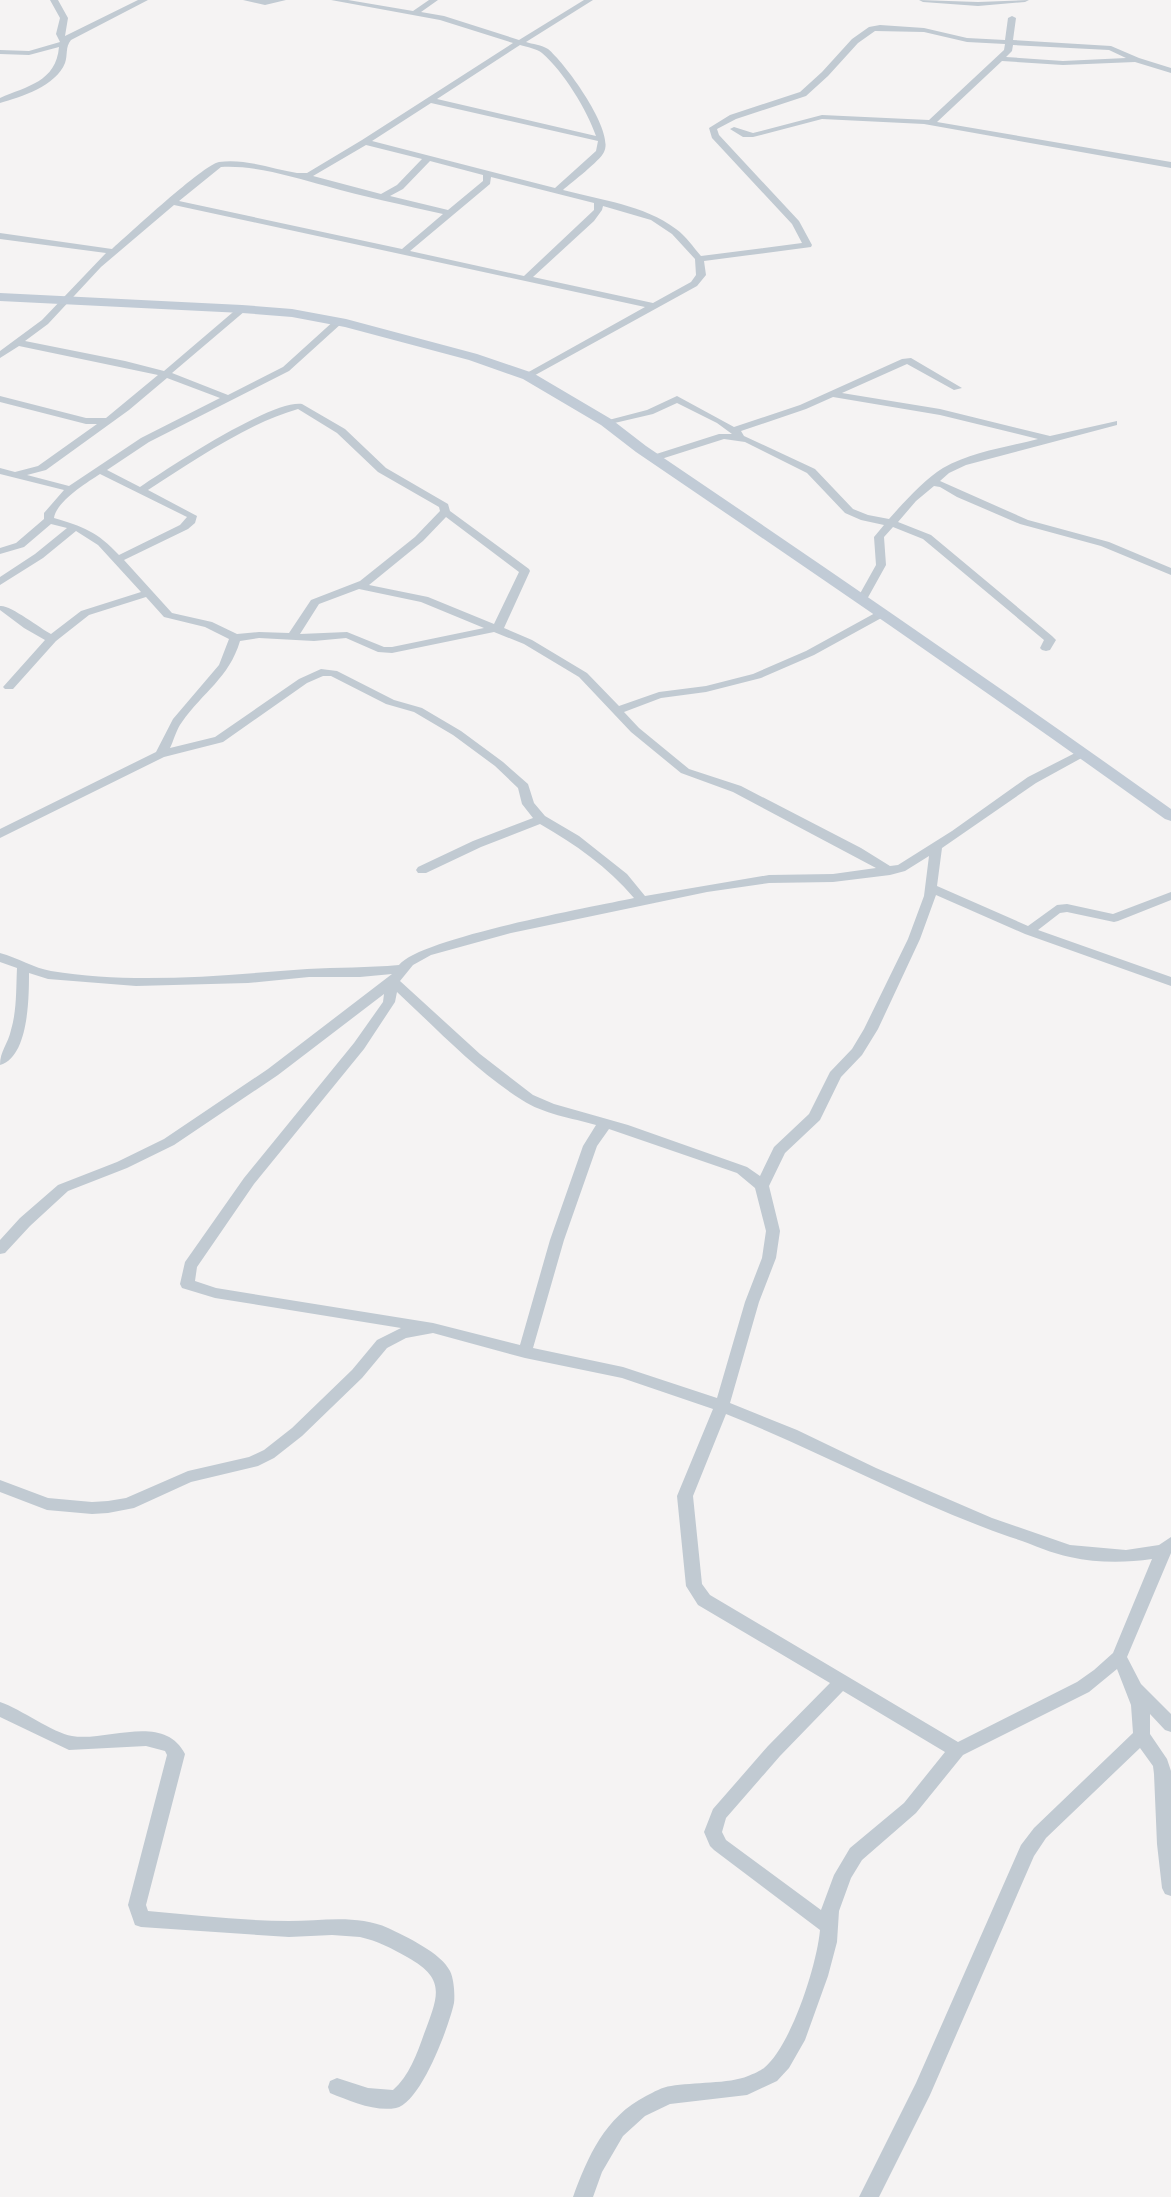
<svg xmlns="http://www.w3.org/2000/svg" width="1171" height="2197" font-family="Jost,sans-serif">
  <rect width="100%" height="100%" fill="#f5f3f3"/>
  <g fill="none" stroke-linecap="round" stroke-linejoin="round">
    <path fill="#c1cad2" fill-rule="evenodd" d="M50 0H58L68 18 65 36 138 0H148L71 40C65 47 68 55 65 63 56 86 21 97 0 103V98C27 86 56 82 59 47L29 55 0 54V50L29 51 60 42 56 34 60 18Z
      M243 0H286L265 5Z
      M331 0H348L413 11 429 0H438L421 12 444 16 519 40 584 0H593L526 42C532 44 542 45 548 49 565 63 615 131 604 152 600 161 572 182 563 190 601 200 644 205 676 229 686 236 693 247 701 256L802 243 792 224 712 138 709 128 730 115 800 92 822 72 852 39 869 27 880 25 924 28 967 38 1005 40 1008 18 1012 16 1016 18 1013 40 1111 46 1139 58 1171 68V73L1135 62 1063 65 1002 61 937 122 1171 162V168L924 124 822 119 753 137H743L730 129 734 127 753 133 822 115 929 120 1004 50 1005 44 967 42 924 32 875 31 858 43 828 76 806 96 736 119 717 129 719 135 799 221 812 245 811 247 704 261 706 275 697 286 528 379 523 376 525 374 645 307 174 205 101 267 48 324 25 341 125 361 164 371 239 307H245V311L172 373 228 395 283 367 336 319H342V323L289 371 149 442 107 470 140 487C170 467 271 400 302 404L345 429 386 468 448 504 450 511 529 569 530 571 504 628 532 640 587 673 619 706 659 692 706 686 753 674 806 651 877 612H885V616L814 655 761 678 706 692 661 698 624 712 639 728 689 769 741 786 861 848 890 866 898 865 952 831 1028 777 1079 751H1087L1089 753 1087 755 1036 783 942 848 937 886 1028 926 1057 905 1067 904 1113 914 1171 892V900L1118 921 1114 922 1067 912 1060 913 1038 930 1171 977V986L1025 934 936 895 920 939 878 1029 862 1055 841 1077 820 1120 785 1153 769 1186 780 1231 776 1258 759 1302 730 1403 797 1430 876 1468 992 1518 1070 1545 1126 1550 1159 1545 1171 1537V1553L1127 1657 1141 1684 1171 1714V1732L1165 1730 1150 1714V1734L1167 1759 1171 1771V1896L1165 1894 1162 1888 1157 1844 1154 1774 1153 1766 1140 1748 1046 1838 1034 1856 930 2095 879 2197H859L916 2083 1021 1845 1034 1828 1133 1733 1131 1705 1117 1669 1089 1692 963 1755 916 1813 862 1860 851 1878 839 1911 837 1942 828 1976 805 2040 789 2068 777 2081 747 2095 670 2104 645 2116 623 2136 602 2172 593 2197H573C588 2156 605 2117 646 2096 654 2092 662 2087 671 2086 693 2082 729 2084 748 2076 753 2074 760 2071 764 2068 791 2046 817 1965 820 1930L714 1850 710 1846 704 1832 713 1809 768 1746 830 1683 698 1605 686 1586 677 1496 713 1409 622 1378 525 1358 433 1333 406 1338 387 1348 362 1378 302 1436 274 1458 258 1466 191 1482 134 1508 108 1513 92 1514 47 1510 0 1492V1480L48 1498 92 1502 108 1501 126 1498 188 1471 249 1457 264 1450 292 1428 352 1370 377 1340 401 1328 215 1298 182 1288 180 1284 185 1262 244 1178 354 1043 383 1002 384 994 278 1075 174 1145 127 1168 68 1191 30 1226 5 1253 0 1254V1240L20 1218 58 1185 117 1162 164 1139 268 1069 392 974 360 977H309L248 983 136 986 48 979 29 973C29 996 29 1057 0 1065 0 1051 8 1044 11 1030 17 1010 16 988 17 968L0 962V953C18 958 34 968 51 971 136 985 223 975 307 969 338 967 368 968 399 965 420 938 592 907 634 898 608 867 575 844 540 824L481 847 426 873H418L416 870 418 867 473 841 533 818 522 804 518 788 495 766 453 735 414 712 386 704 331 676H323L307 683 223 742 164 757 0 838V829L156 752 173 719 219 665 229 639 205 627 164 617 146 597 89 615 56 641 13 689H5L3 687 45 640 24 628 0 610V606C9 604 40 628 51 634L81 611 141 592 98 545 76 531 43 558 0 585V577L35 554 67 528 51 524 24 547 0 554V548L16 543 44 519V513L64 490 0 474V468L15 472 38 466 97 424H86L0 402V396L86 418H106L158 375 19 346 0 358V351L42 320 106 253 0 239V233L112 249C129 234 203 165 219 162 244 158 273 169 297 173H307L362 140 513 43 440 20ZM520 45C527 47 537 49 542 53 564 72 587 110 596 136L437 99ZM1013 45 1109 50 1126 58 1063 61 1006 57 1012 51ZM431 103 598 141 596 151 555 188 372 141ZM366 145 422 159 397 185 381 194 313 176ZM430 161 483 175V181L448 210 390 196 403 189ZM221 167C255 165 293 177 326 186 364 197 404 205 443 214L402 249 179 201ZM491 177 594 203V210L524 276 410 251 490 184ZM603 206 651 220 672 234 695 259 696 275 691 282 653 303 533 277 594 221 602 210ZM167 378 220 398 141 438 69 486 27 475 46 470 129 410ZM298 409 337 433 378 472 439 507 440 511 415 537 360 581 311 600 289 633 259 632 237 634 212 622 172 613 124 560 188 529 195 523 197 516 148 490C192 462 248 423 298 409ZM100 474 187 517 180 525 119 555C98 532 82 526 54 518 56 502 86 483 100 474ZM446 517 519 572 494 624 428 597 369 585 423 541ZM359 589 421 602 484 628 392 647H384L347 632 300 634 319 604ZM494 632 524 644 579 677 631 732 681 773 733 792 876 868 833 874 769 875 645 896 627 874 579 836 545 816 534 803 528 784 503 762 461 731 422 708 394 700 337 671 321 669 299 679 215 737 170 748C174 740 176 730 182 722 203 692 229 678 240 641L259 638 314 641 346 638 378 652 392 653ZM929 856 924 896 908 939 864 1029 852 1049 830 1072 809 1114 774 1147 760 1176 747 1167 628 1125 554 1104 533 1095 480 1054 400 981 413 965 431 955 511 933 707 892 769 883 833 882 890 875 905 871ZM397 992C437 1029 476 1071 522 1100 543 1114 572 1118 596 1125L583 1146 550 1240 520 1345 433 1323 216 1288 195 1281 197 1267 254 1184 364 1049 395 1002ZM609 1129 737 1173 755 1188 766 1231 762 1258 745 1302 717 1398 623 1367 533 1348 564 1240 597 1146ZM726 1414C822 1452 913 1503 1010 1537 1030 1543 1050 1553 1070 1557 1097 1563 1125 1563 1152 1559L1113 1653 1094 1670 1077 1682 958 1742 710 1595 702 1584 693 1496ZM843 1691 945 1752 904 1803 850 1848 834 1875 821 1910 726 1840 722 1832 726 1818 780 1756Z
      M919 0 978 2 1029 0 1025 2 978 6 923 2Z
      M911 358 962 388 954 390 907 364 842 393 940 409 1050 436 1117 421V425L966 465 949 473 940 481 1028 520 1109 542 1171 568V575L1101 546 1020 524 957 497 940 487 934 486 916 501 898 522 931 535 1052 636 1056 640 1050 650 1046 651 1042 650 1040 648 1044 640 923 539 893 527 884 537 886 565 866 601H858L857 599 876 565 874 537 884 525 861 520 845 513 807 473 745 442 724 439 658 460H650V456L719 434H732L717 423 677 403 653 414 606 425 601 422 647 410 677 396 734 427 800 405 902 359ZM833 397 940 415 1038 439C1008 447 971 452 943 468 925 479 903 503 889 519L868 515 853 509 815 469 744 436 741 431 806 409Z
      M0 1702C21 1709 53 1733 72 1736 107 1742 164 1712 185 1754L146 1905 148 1911C195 1915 242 1921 289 1921 321 1921 357 1914 388 1928 407 1937 441 1953 450 1971 454 1979 455 1995 454 2003 449 2026 421 2103 396 2108 375 2112 350 2101 330 2093L328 2087 330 2081 337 2078 368 2088 393 2090C409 2076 417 2054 424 2034 438 1996 447 1979 407 1957 391 1948 378 1941 360 1937L332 1935 289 1937 141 1927 135 1925 128 1905 167 1755 165 1751 146 1746 69 1750 0 1717Z"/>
    <path fill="#c1cbd6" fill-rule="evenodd" d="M0 293 242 305 292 309 346 319 477 354 533 373 611 419 646 446C822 565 997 685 1171 809V821L1165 819C991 694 814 573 636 452L601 425 523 379 469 360 345 327 292 317 242 313 0 301Z"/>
  </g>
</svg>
